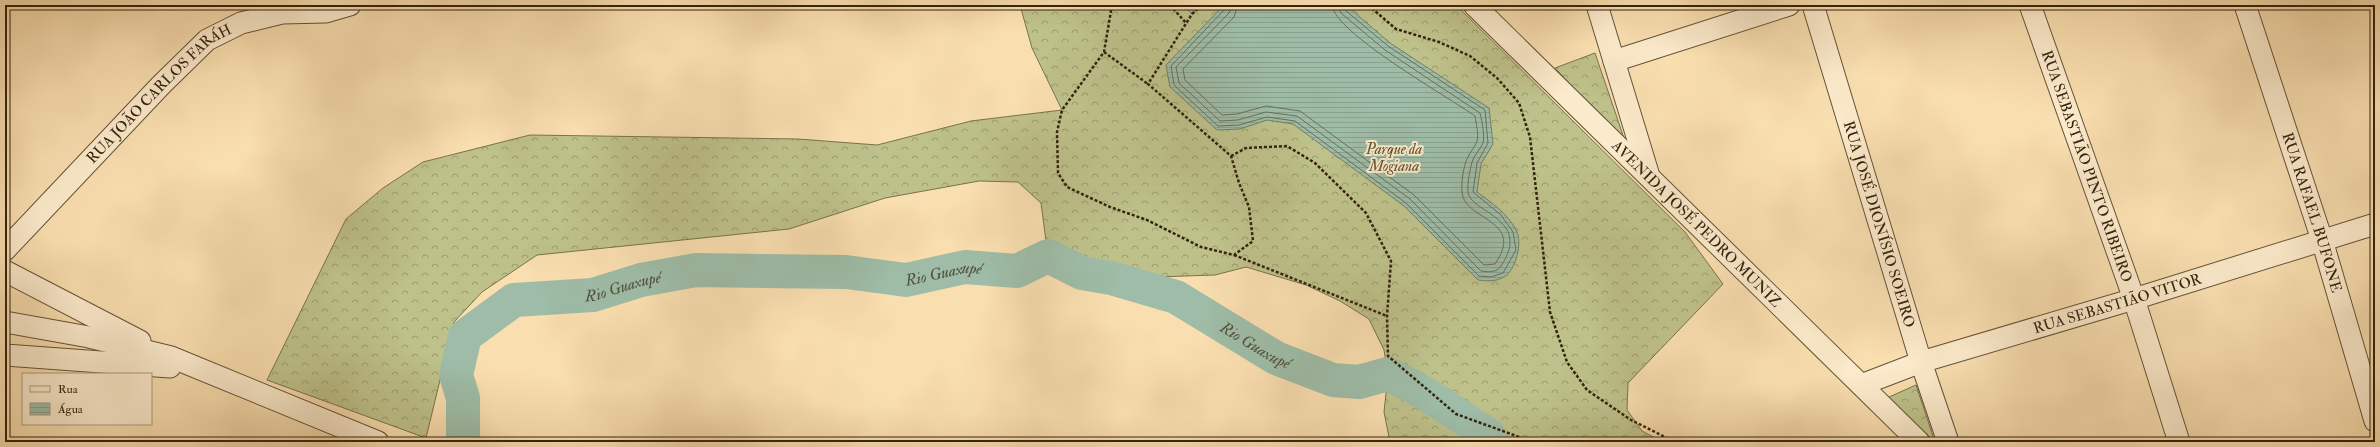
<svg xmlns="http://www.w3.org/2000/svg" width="2380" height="447" font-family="'IM FELL Double Pica',serif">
  <defs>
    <pattern id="forest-crowns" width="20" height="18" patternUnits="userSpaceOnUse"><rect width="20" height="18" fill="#bec18a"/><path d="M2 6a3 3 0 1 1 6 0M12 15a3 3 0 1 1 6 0" fill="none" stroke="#9b9c6f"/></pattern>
    <pattern id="water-rules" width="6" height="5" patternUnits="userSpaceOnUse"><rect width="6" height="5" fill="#9ebca7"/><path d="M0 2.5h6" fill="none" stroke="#89a18f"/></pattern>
  </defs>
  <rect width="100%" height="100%" fill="#f9deaf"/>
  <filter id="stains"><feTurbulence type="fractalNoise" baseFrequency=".005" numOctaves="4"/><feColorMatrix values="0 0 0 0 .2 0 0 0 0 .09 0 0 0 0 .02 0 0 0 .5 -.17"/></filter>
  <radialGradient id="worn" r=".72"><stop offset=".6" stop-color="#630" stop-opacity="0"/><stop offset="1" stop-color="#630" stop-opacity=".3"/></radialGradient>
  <path fill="url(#forest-crowns)" stroke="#79724c" d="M1020 5H1456L1685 232 1723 284 1628 383 1627 410 1642 431 1663 442H1390L1384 412 1388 374 1384 350 1369 319 1340 301 1306 285 1246 267 1215 275 1156 277 1072 256H1048L1041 203 1018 182 979 181 885 198 789 229 537 255 482 292 454 322 426 438 267 380 346 219 383 188 423 162 530 135 798 139 877 145 971 121 1062 110 1032 48Z
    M1595 53 1626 144 1555 68Z
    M1916 385 1935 442 1887 398Z"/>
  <path fill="url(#water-rules)" stroke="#747f69" d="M1183 5H1201L1192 14Z
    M1224 5H1346L1390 43 1489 108 1493 144 1481 164 1477 192C1492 203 1507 213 1516 230 1523 242 1516 270 1504 277 1495 282 1487 281 1478 280L1404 206 1293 124 1267 120 1240 129 1217 130 1170 87 1166 65Z"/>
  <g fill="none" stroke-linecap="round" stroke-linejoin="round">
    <path stroke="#69705a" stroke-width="1" d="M1226 5 1225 9 1171 66 1174 85 1218 126 1239 125 1267 117 1295 121 1406 203 1479 276 1491 277 1503 273 1516 250 1513 232 1501 215 1473 192 1477 163 1488 143 1485 110 1388 46 1345 10 1343 5
      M1232 5 1229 13 1176 67 1179 83 1220 121 1238 120 1266 112 1297 116 1410 199 1481 271C1488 272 1497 273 1501 266 1533 218 1470 213 1468 192 1467 183 1470 170 1472 162 1474 155 1480 150 1483 143 1485 136 1482 121 1480 113L1385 50 1341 13 1338 5
      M1238 5 1234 17 1183 69 1185 80 1222 115 1237 114 1266 106 1300 111 1414 195 1484 265 1495 264C1524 222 1472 221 1463 197 1460 188 1463 166 1468 157 1470 152 1475 147 1477 141 1479 135 1476 123 1475 116 1450 98 1333 32 1332 5"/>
    <path stroke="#9ebca7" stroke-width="34" id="s1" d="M463 442V398L456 375 465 336 514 300 593 295 641 280 696 270 846 272 906 280 965 267 1017 271 1048 256 1082 273 1111 278 1176 297 1276 358 1333 380 1359 382 1388 374C1424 390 1455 414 1489 435L1491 442"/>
    <defs>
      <g id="minor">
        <path id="s2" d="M1474 5 1919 442"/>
        <path d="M1597 5 1649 176"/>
        <path id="s3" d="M1813 5 1921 362 1948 442"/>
        <path id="s4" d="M2030 5 2134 299 2179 442"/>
        <path id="s5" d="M2245 5 2322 240 2375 421"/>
        <path d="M1614 61 1789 5"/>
        <path id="s6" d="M5 250 161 85 207 40 241 23 282 13 326 12 350 5"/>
        <path d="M5 271 140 341"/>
        <path d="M5 322 89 337 171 357 378 442"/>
        <path d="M5 355 170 367"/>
        <path id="s7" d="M1861 385 1921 362 2134 299 2375 224"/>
      </g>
    </defs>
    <use href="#minor" stroke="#655236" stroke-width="23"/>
    <path stroke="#34230d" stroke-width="2.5" stroke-dasharray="3 2" stroke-linecap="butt" d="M1112 5 1104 52 1062 110 1057 132 1058 173 1067 187 1110 207 1147 220 1201 247 1234 255 1253 241 1249 207 1239 183 1231 156 1148 84 1192 14 1202 5
      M1170 5 1186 23
      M1368 5 1396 29 1439 42 1470 56 1497 78 1519 103 1530 137 1550 312 1567 362 1587 390 1631 420 1675 442
      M1104 52 1148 84
      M1231 156 1246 148 1287 146 1315 163 1366 213 1391 261 1387 316 1388 356 1456 414 1533 442
      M1234 255 1387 316"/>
    <use href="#minor" stroke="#fbeacb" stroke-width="21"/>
  </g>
  <g text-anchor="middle" stroke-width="4" stroke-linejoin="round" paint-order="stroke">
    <g font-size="15" fill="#34230d" stroke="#fbeacb">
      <text dy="5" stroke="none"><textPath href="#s6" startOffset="220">RUA JOÃO CARLOS FARÁH</textPath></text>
      <text dy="5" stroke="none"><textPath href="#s4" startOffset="171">RUA SEBASTIÃO PINTO RIBEIRO</textPath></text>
      <text dy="5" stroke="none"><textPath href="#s5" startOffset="218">RUA RAFAEL BUFONE</textPath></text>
      <text dy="5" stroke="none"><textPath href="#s2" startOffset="312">AVENIDA JOSÉ PEDRO MUNIZ</textPath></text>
      <text dy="5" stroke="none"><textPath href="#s3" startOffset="229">RUA JOSÉ DIONÍSIO SOEIRO</textPath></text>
      <text dy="5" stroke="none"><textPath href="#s7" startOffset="269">RUA SEBASTIÃO VITOR</textPath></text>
    </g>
    <g font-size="15" font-style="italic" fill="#5d5232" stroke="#fbeacb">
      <text x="1394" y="154">Parque da<tspan x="1394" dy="17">Mogiana</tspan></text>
    </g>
    <g font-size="16" font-style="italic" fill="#54513b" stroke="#fbeacb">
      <text dy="6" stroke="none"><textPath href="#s1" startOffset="603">Rio Guaxupé</textPath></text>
      <text dy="6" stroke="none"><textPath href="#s1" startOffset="279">Rio Guaxupé</textPath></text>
      <text dy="6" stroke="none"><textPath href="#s1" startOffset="940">Rio Guaxupé</textPath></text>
    </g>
  </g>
  <rect width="2380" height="447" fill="none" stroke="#f9deaf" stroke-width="20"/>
  <rect x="6" y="6" width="2368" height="435" fill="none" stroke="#34230d" stroke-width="2"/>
  <rect x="10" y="10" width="2360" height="427" fill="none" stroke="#34230d"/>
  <rect x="22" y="373" width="130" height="52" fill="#fbeacb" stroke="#ab9a7f"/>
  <rect x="30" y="386" width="20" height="6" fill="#fbeacb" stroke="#ab9a7f"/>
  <text x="58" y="393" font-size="12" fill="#34230d">Rua</text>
  <rect x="30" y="403" width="20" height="12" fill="url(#water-rules)" stroke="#ab9a7f"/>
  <text x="58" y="413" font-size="12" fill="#34230d">Água</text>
  <rect width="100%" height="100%" filter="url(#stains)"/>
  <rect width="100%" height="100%" fill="url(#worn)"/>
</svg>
